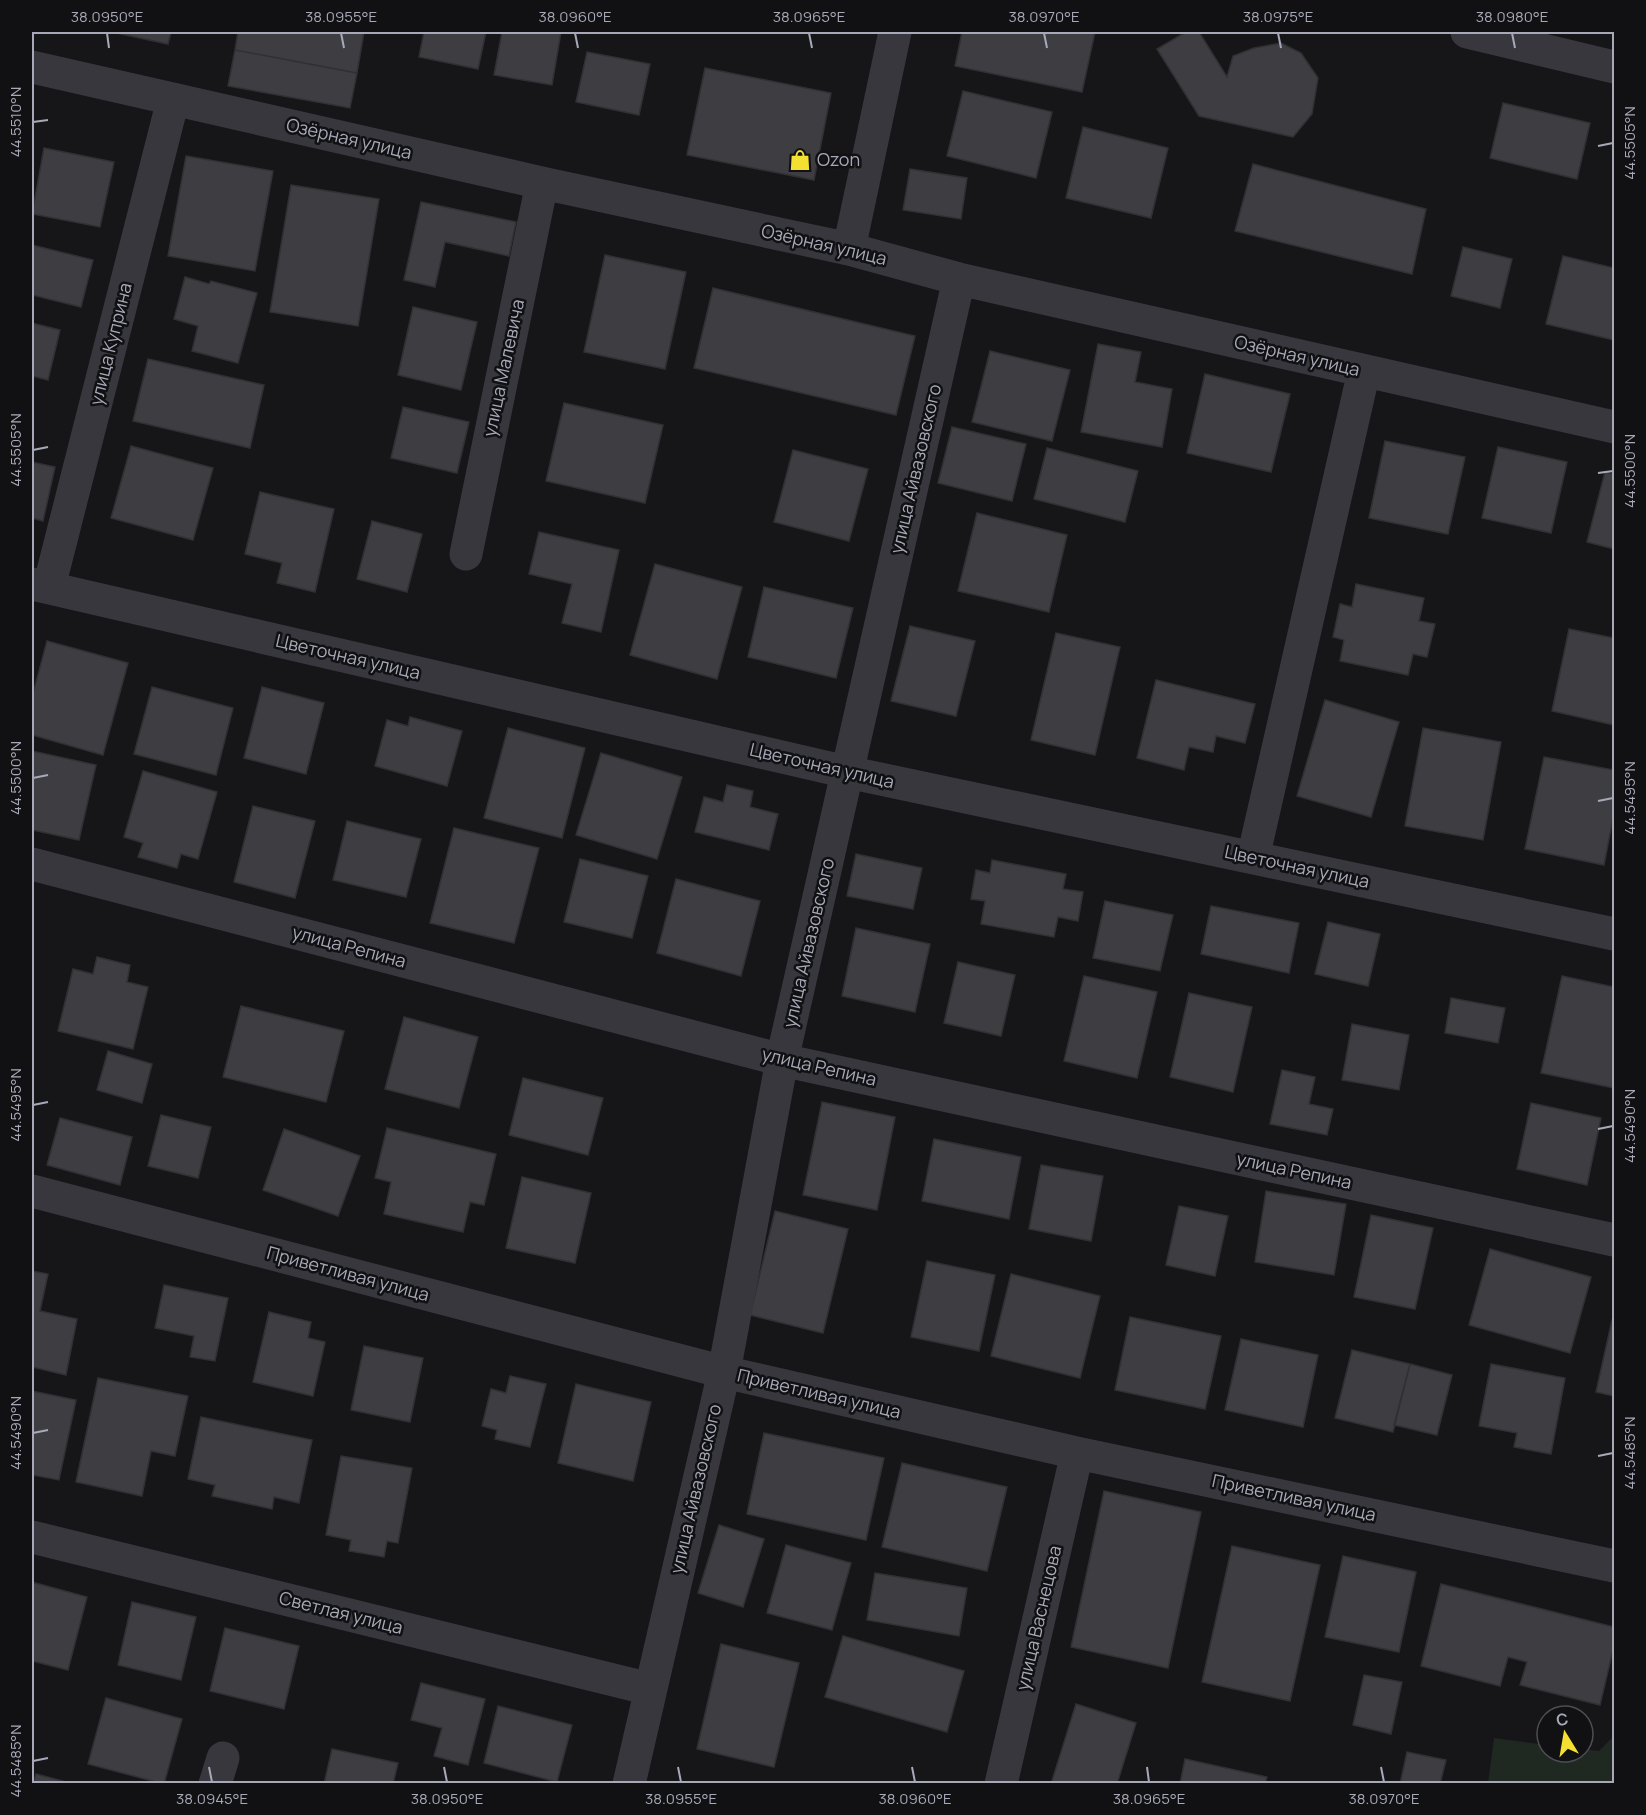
<svg xmlns="http://www.w3.org/2000/svg" width="1646" height="1815" font-family="Manrope,sans-serif">
  <rect width="100%" height="100%" fill="#161618"/>
  <path fill="#202822" d="M1614 1736V1783H1488L1494 1738 1547 1745V1752H1583V1749L1599 1751Z"/>
  <path fill="#3d3d42" stroke="#313034" stroke-width="1.5" d="M112 32H171L168 44Z
    M238 32H364L357 73 235 50Z
    M424 32H486L478 69 419 57Z
    M502 32H561L552 85 494 75Z
    M962 32H1095L1082 92 955 66Z
    M1186 32H1199L1227 77 1233 56 1254 48 1281 43 1301 53 1318 78 1312 114 1293 137 1199 116 1157 49Z
    M235 50 357 73 350 108 228 86Z
    M587 52 650 64 639 115 576 102Z
    M705 68 831 93 814 180 687 155Z
    M963 91 1052 112 1036 178 947 156Z
    M1503 103 1590 123 1577 179 1490 158Z
    M1083 127 1168 148 1151 218 1066 198Z
    M44 148 114 162 100 227 32 214Z
    M186 156 273 171 255 271 168 256Z
    M1253 164 1426 209 1412 274 1235 231Z
    M910 169 967 178 961 219 903 210Z
    M291 185 379 199 358 326 270 312Z
    M421 202 516 222 509 256 445 242 435 287 404 280Z
    M32 245 93 260 81 307 32 295Z
    M1463 247 1512 259 1500 308 1451 296Z
    M605 255 686 272 665 369 584 352Z
    M1563 256 1614 268V340L1546 324Z
    M185 277 209 284 211 281 257 293 238 363 192 351 198 326 174 319Z
    M713 288 915 336 896 415 694 368Z
    M413 307 477 322 461 390 398 375Z
    M32 323 60 330 48 380 32 376Z
    M1098 344 1141 352 1135 382 1172 389 1162 447 1081 432Z
    M990 351 1070 370 1052 441 972 422Z
    M148 359 264 385 250 448 133 421Z
    M1205 374 1290 394 1271 472 1187 453Z
    M564 403 663 425 645 503 546 481Z
    M403 407 469 422 457 473 391 458Z
    M952 427 1026 444 1012 501 938 483Z
    M1385 441 1465 457 1448 534 1369 518Z
    M131 446 213 468 193 540 111 518Z
    M1498 447 1567 462 1551 533 1482 518Z
    M1047 448 1138 471 1125 522 1034 499Z
    M793 450 868 469 849 541 774 522Z
    M32 462 55 467 43 521 32 518Z
    M1605 472 1614 474V549L1587 542Z
    M260 492 334 509 315 592 277 583 282 563 245 554Z
    M977 513 1067 535 1049 612 958 591Z
    M372 521 422 534 407 592 357 579Z
    M539 532 619 550 601 632 562 623 572 584 529 574Z
    M655 564 742 587 717 679 630 655Z
    M1356 584 1424 598 1419 621 1435 624 1427 657 1413 654 1408 675 1340 661 1344 640 1333 637 1340 604 1352 607Z
    M764 587 853 608 836 678 748 657Z
    M910 626 975 641 956 716 891 701Z
    M1569 629 1614 638V725L1552 711Z
    M1056 633 1120 647 1095 755 1031 740Z
    M47 641 128 663 103 755 32 735V697Z
    M1156 680 1255 704 1245 743 1216 736 1213 752 1189 747 1184 770 1137 758Z
    M152 687 233 708 216 775 134 754Z
    M262 687 324 703 306 774 244 758Z
    M1325 700 1399 722 1371 817 1297 796Z
    M410 717 462 731 447 786 375 766 387 720 408 726Z
    M508 728 585 748 562 838 484 818Z
    M1423 728 1501 742 1483 840 1405 826Z
    M32 751 96 765 79 840 32 830Z
    M601 753 682 777 657 859 576 835Z
    M1544 757 1614 770V813L1604 865 1525 849Z
    M143 771 217 792 198 859 181 854 177 868 138 857 143 843 124 837Z
    M727 785 753 791 750 807 778 814 769 850 695 832 704 797 723 802Z
    M253 806 315 821 295 898 234 882Z
    M347 821 421 839 406 897 333 880Z
    M454 828 539 848 514 943 430 923Z
    M856 854 922 868 913 909 847 896Z
    M580 859 648 876 632 938 564 922Z
    M992 860 1066 874 1063 889 1083 892 1078 921 1058 917 1054 937 981 924 985 901 971 899 976 870 990 873Z
    M676 879 760 901 741 976 657 953Z
    M1105 901 1173 915 1160 971 1093 958Z
    M1211 906 1299 923 1289 973 1201 954Z
    M1328 922 1380 934 1368 986 1315 974Z
    M856 928 930 944 915 1012 842 996Z
    M97 957 130 965 127 982 148 987 133 1049 58 1031 73 969 93 974Z
    M958 962 1015 975 1001 1036 944 1023Z
    M1084 976 1157 992 1137 1078 1064 1061Z
    M1562 976 1614 987V1088L1541 1073Z
    M1189 993 1252 1007 1233 1092 1170 1077Z
    M1451 998 1505 1008 1498 1043 1445 1033Z
    M241 1006 344 1031 326 1102 223 1077Z
    M404 1017 478 1037 459 1108 385 1089Z
    M1352 1024 1409 1035 1399 1090 1342 1080Z
    M108 1051 152 1064 142 1103 97 1090Z
    M1282 1070 1315 1077 1309 1104 1333 1109 1327 1135 1270 1124Z
    M523 1078 603 1098 588 1155 509 1135Z
    M822 1102 895 1117 877 1210 803 1195Z
    M1531 1103 1601 1118 1587 1185 1517 1169Z
    M161 1115 211 1127 198 1178 148 1166Z
    M60 1118 132 1137 120 1185 47 1165Z
    M387 1128 496 1154 484 1205 470 1202 463 1232 384 1214 391 1182 375 1178Z
    M284 1129 360 1156 338 1216 263 1190Z
    M934 1139 1021 1157 1009 1219 922 1201Z
    M1041 1165 1103 1176 1091 1241 1029 1229Z
    M522 1177 591 1193 575 1263 506 1248Z
    M1266 1191 1346 1204 1334 1275 1255 1262Z
    M1179 1206 1228 1216 1215 1276 1166 1265Z
    M775 1211 848 1229 823 1333 750 1315Z
    M1371 1215 1433 1228 1415 1309 1354 1297Z
    M1490 1249 1591 1277 1570 1353 1469 1325Z
    M927 1261 995 1275 979 1351 911 1337Z
    M32 1271 48 1274 40 1311 77 1319 66 1375 32 1367Z
    M1011 1274 1100 1296 1080 1378 991 1356Z
    M164 1285 228 1298 215 1361 190 1357 194 1336 155 1328Z
    M269 1312 311 1322 308 1338 325 1342 313 1396 253 1382Z
    M1130 1317 1221 1336 1205 1409 1115 1390Z
    M1612 1320 1614 1321V1396L1596 1392Z
    M1241 1339 1318 1355 1303 1427 1225 1410Z
    M364 1346 423 1358 410 1422 351 1410Z
    M1352 1350 1410 1364 1393 1432 1335 1418Z
    M1410 1364 1452 1375 1437 1435 1394 1425Z
    M1491 1364 1565 1378 1551 1454 1514 1447 1517 1433 1479 1426Z
    M510 1376 546 1384 530 1447 495 1439 497 1430 482 1426 491 1389 506 1393Z
    M98 1378 188 1396 175 1456 151 1451 142 1496 76 1482Z
    M576 1384 651 1402 633 1481 558 1463Z
    M32 1391 76 1400 59 1480 32 1475Z
    M201 1417 312 1440 299 1503 274 1497 272 1509 212 1496 215 1485 188 1479Z
    M764 1433 884 1458 866 1540 747 1514Z
    M341 1456 412 1468 398 1543 387 1541 384 1557 349 1551 351 1540 326 1535Z
    M902 1463 1007 1487 987 1571 882 1547Z
    M1104 1491 1201 1512 1168 1668 1071 1647Z
    M719 1525 764 1539 743 1607 698 1593Z
    M786 1545 851 1563 832 1630 767 1613Z
    M1232 1546 1320 1565 1290 1701 1202 1682Z
    M1343 1556 1416 1572 1399 1652 1325 1637Z
    M875 1573 967 1588 959 1636 867 1620Z
    M32 1582 87 1597 68 1670 32 1661Z
    M1441 1584 1614 1627V1646L1600 1705 1520 1685 1527 1662 1508 1657 1500 1686 1421 1666Z
    M132 1602 196 1617 181 1680 118 1665Z
    M225 1628 299 1646 284 1709 210 1691Z
    M843 1636 964 1671 947 1732 825 1697Z
    M721 1644 799 1663 774 1767 697 1749Z
    M1364 1675 1402 1682 1391 1734 1353 1725Z
    M421 1683 485 1699 468 1765 434 1756 442 1728 411 1720Z
    M106 1698 182 1719 164 1784 88 1764Z
    M1076 1704 1136 1723 1117 1784H1051Z
    M498 1706 572 1725 557 1782 484 1763Z
    M332 1749 398 1763 393 1784H324Z
    M1407 1752 1446 1760 1440 1784H1400Z
    M1185 1759 1267 1777 1265 1784H1180Z
    M36 1774 74 1784H33Z"/>
  <g fill="none" stroke-linecap="round" stroke-linejoin="round">
    <path stroke="#37373d" stroke-width="33" d="M1467 32 1614 67
      M32 67 542 183 849 249 959 279 1614 427
      M849 249 895 32
      M466 554 542 183
      M32 584 847 772 1614 934
      M49 587 173 100
      M1253 858 1364 371
      M32 864 782 1060 1614 1240
      M32 1191 724 1372 1077 1453 1614 1566
      M32 1537 650 1689
      M215 1784 223 1758
      M629 1784 724 1372 782 1060 959 279
      M1001 1784 1077 1453"/>
  </g>
  <path fill="none" stroke="#a7a9b8" stroke-width="2" d="M107 33 109 48M341 33 344 48M575 33 578 48M809 33 812 48M1044 33 1047 48M1278 33 1281 48M1512 33 1515 48M33 122 48 120M1598 146 1613 143M33 450 48 447M1598 473 1613 471M33 778 48 775M1598 801 1613 798M33 1105 48 1102M1598 1129 1613 1126M33 1433 48 1430M1598 1456 1613 1453M33 1761 48 1758M209 1767 212 1782M444 1767 447 1782M678 1767 681 1782M912 1767 915 1782M1147 1767 1149 1782M1381 1767 1384 1782"/>
  <defs>
    <symbol id="shop-bare" viewBox="-9 -9 18 18"><path d="M-5-2.5h2.3a2.7 3.5 0 0 1 5.4 0H5L5.5 6h-11ZM-1.5-2.5h3a1.5 2.3 0 0 0-3 0Z" fill="#f4e031" stroke="#111113" stroke-width="2.5" paint-order="stroke"/></symbol>
  </defs>
  <g fill-rule="evenodd">
    <use href="#shop-bare" x="785" y="145" width="30" height="30"/>
  </g>
  <g text-anchor="middle" stroke-width="5" stroke-linejoin="round" paint-order="stroke">
    <g font-size="18" fill="#a7a9b8" stroke="#111113">
      <text transform="translate(349 139) rotate(13)" y="6">Озёрная улица</text>
      <text transform="translate(824 245) rotate(13)" y="6">Озёрная улица</text>
      <text transform="translate(111 344) rotate(-76)" y="6">улица Куприна</text>
      <text transform="translate(1297 356) rotate(13)" y="6">Озёрная улица</text>
      <text transform="translate(504 368) rotate(-78)" y="6">улица Малевича</text>
      <text transform="translate(916 469) rotate(-77)" y="6">улица Айвазовского</text>
      <text transform="translate(348 657) rotate(13)" y="6">Цветочная улица</text>
      <text transform="translate(822 766) rotate(13)" y="6">Цветочная улица</text>
      <text transform="translate(1297 867) rotate(12)" y="6">Цветочная улица</text>
      <text transform="translate(809 943) rotate(-77)" y="6">улица Айвазовского</text>
      <text transform="translate(349 947) rotate(15)" y="6">улица Репина</text>
      <text transform="translate(819 1067) rotate(13)" y="6">улица Репина</text>
      <text transform="translate(1294 1171) rotate(12)" y="6">улица Репина</text>
      <text transform="translate(348 1274) rotate(15)" y="6">Приветливая улица</text>
      <text transform="translate(819 1394) rotate(13)" y="6">Приветливая улица</text>
      <text transform="translate(696 1489) rotate(-77)" y="6">улица Айвазовского</text>
      <text transform="translate(1294 1498) rotate(12)" y="6">Приветливая улица</text>
      <text transform="translate(341 1613) rotate(14)" y="6">Светлая улица</text>
      <text transform="translate(1039 1618) rotate(-77)" y="6">улица Васнецова</text>
    </g>
    <g font-size="18" fill="#a7a9b8" stroke="#111113" text-anchor="start">
      <text x="817" y="166">Ozon</text>
    </g>
  </g>
  <rect width="1646" height="1815" fill="none" stroke="#111113" stroke-width="66"/>
  <g transform="translate(1565 1734) rotate(349)"><circle r="28" fill="#111113" stroke="#4d4e55" stroke-width="1.5"/>
  <path d="M0-4.5L10 22L0 15L-10 22Z" fill="#f4e031"/>
  <text y="-9" font-size="16" font-weight="bold" text-anchor="middle" fill="#a7a9b8">С</text>
  </g>
  <rect x="33" y="33" width="1580" height="1749" fill="none" stroke="#a7a9b8" stroke-width="2"/>
  <g font-size="15" text-anchor="middle" fill="#a7a9b8">
    <text x="107" y="22">38.0950°E</text>
    <text x="341" y="22">38.0955°E</text>
    <text x="575" y="22">38.0960°E</text>
    <text x="809" y="22">38.0965°E</text>
    <text x="1044" y="22">38.0970°E</text>
    <text x="1278" y="22">38.0975°E</text>
    <text x="1512" y="22">38.0980°E</text>
    <text transform="translate(16 122) rotate(-90)" y="5">44.5510°N</text>
    <text transform="translate(1630 143) rotate(-90)" y="5">44.5505°N</text>
    <text transform="translate(16 450) rotate(-90)" y="5">44.5505°N</text>
    <text transform="translate(1630 471) rotate(-90)" y="5">44.5500°N</text>
    <text transform="translate(16 778) rotate(-90)" y="5">44.5500°N</text>
    <text transform="translate(1630 798) rotate(-90)" y="5">44.5495°N</text>
    <text transform="translate(16 1105) rotate(-90)" y="5">44.5495°N</text>
    <text transform="translate(1630 1126) rotate(-90)" y="5">44.5490°N</text>
    <text transform="translate(16 1433) rotate(-90)" y="5">44.5490°N</text>
    <text transform="translate(1630 1453) rotate(-90)" y="5">44.5485°N</text>
    <text transform="translate(16 1761) rotate(-90)" y="5">44.5485°N</text>
    <text x="212" y="1804">38.0945°E</text>
    <text x="447" y="1804">38.0950°E</text>
    <text x="681" y="1804">38.0955°E</text>
    <text x="915" y="1804">38.0960°E</text>
    <text x="1149" y="1804">38.0965°E</text>
    <text x="1384" y="1804">38.0970°E</text>
  </g>
</svg>
